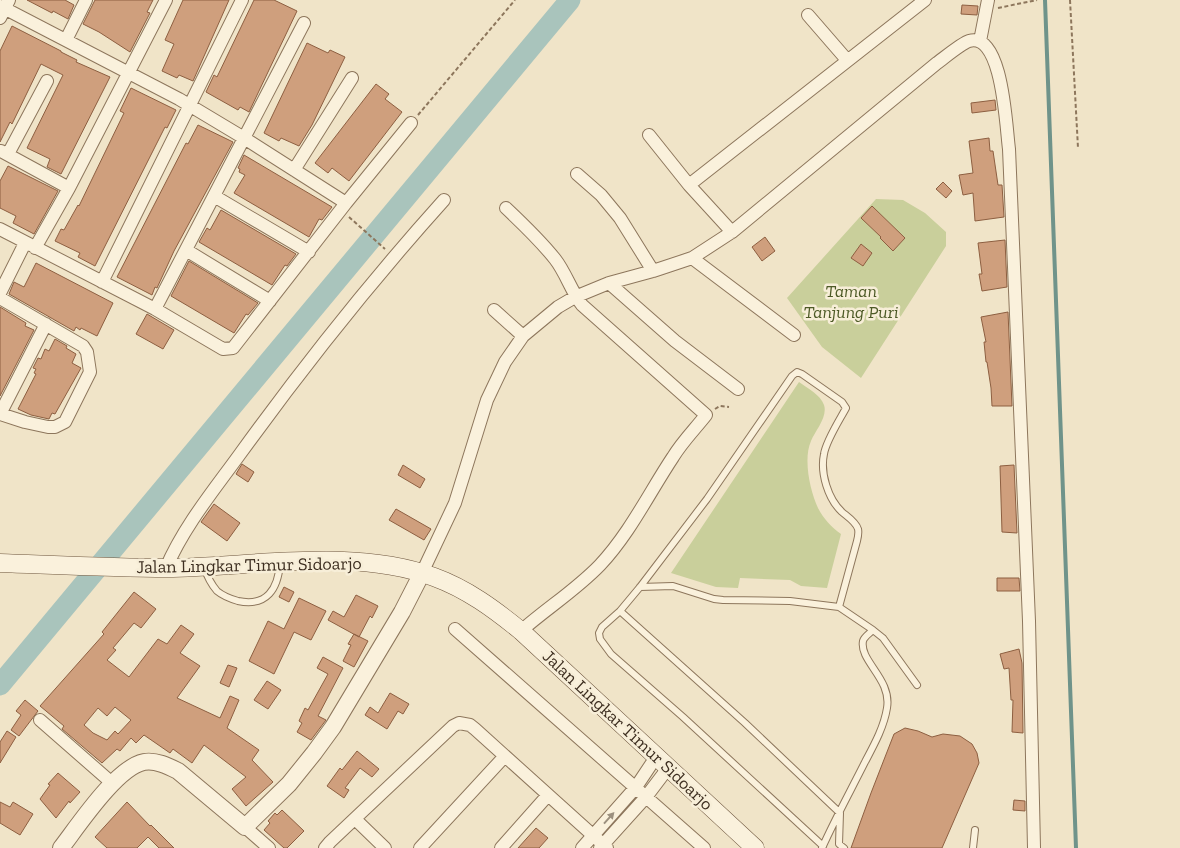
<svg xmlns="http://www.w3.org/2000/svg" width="1180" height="848" font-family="'Zilla Slab',serif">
  <rect width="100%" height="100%" fill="#f0e4c8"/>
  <path fill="#c9cf9b" d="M876 199 903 200 925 213 946 232V246L861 378 822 347 787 298Z
    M799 382C807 388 821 395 824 405 828 417 815 431 811 441 803 459 810 491 818 508 823 518 832 528 841 534L827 588 801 586 790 580 740 578 738 588 716 587 671 573Z"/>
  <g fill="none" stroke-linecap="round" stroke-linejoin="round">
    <path stroke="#6f938a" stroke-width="4" d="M1045 0 1076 848"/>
    <path stroke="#a9c4bc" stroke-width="21" d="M0 685 570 0"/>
  </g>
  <path fill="#cf9f7d" stroke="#8d5f41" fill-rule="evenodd" d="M27 0H65L74 5 68 19 53 11 52 13Z
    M95 0H153L147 12 150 13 130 52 99 32 83 24Z
    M183 0H229L193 81 179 75 177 78 162 71 174 44 165 40Z
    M254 0H274L297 11 249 112 240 107 238 110 206 92 214 75 217 77Z
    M962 5 978 6 977 15 961 14Z
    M12 26 61 51V52L77 60 76 62 110 77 61 174 47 167 50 159 27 148 63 75 41 64 12 124 10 122 0 142V51Z
    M307 43 328 53 330 50 345 57 312 125 299 146 281 138 279 141 264 133Z
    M376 84 389 94 385 99 402 112 349 181 332 168 328 173 315 163Z
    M131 88 176 110 167 128 165 127 95 266 78 257 80 253 55 241 61 229 64 230 78 205 79 206 124 113 120 111Z
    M995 100 996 110 972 113 971 103Z
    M198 125 233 142 174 251 157 288 155 287 152 295 117 277 186 143 188 144Z
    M989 138 990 151H993L998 185H1002L1004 217 975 221 973 193 963 195 959 175 973 173 969 141Z
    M244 155 332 207 322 220 319 219 309 237 234 193 245 175 239 172 240 169 238 168Z
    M8 166 58 191 34 234 13 223 16 216 0 208V181Z
    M943 182 952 191 946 198 936 189Z
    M872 206 905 238 893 251 880 238 881 237 861 218Z
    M221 210 296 254 287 266 285 265 272 285 199 242 207 228 210 230Z
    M765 237 775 251 762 261 752 247Z
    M1005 240 1007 287 982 291 979 274H982L978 243Z
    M861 244 872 253 863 266 851 258Z
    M189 261 258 303 248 315 246 314 234 333 171 296Z
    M36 263 113 303 97 336 81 328 80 330 76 327 74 331 9 294 14 282 24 287Z
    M0 307 26 323 25 326 34 330 0 396Z
    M1008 312 1012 406H992L991 388 987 362H986L984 342H986L981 317Z
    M147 314 174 330 163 349 136 334Z
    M55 339 67 346 66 348 76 354 72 363 81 368 55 414 52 413 49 419 31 415 18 409 36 374 34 373 36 369 33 368 38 358 41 359 45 349 49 351Z
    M242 464 254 472 248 482 236 474Z
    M403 465 425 479 420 488 398 475Z
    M1014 465 1017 533 1002 532 1000 466Z
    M214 504 240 523 227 541 201 522Z
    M396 509 431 529 424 540 389 520Z
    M997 578H1019L1020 591H997Z
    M284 587 294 592 289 602 279 597Z
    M134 592 156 609 141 628 134 623 113 648 116 650 107 660 129 677 158 639 167 644 181 625 194 634 180 653 200 666 177 698 220 718 230 696 239 700 227 728 259 750 252 760 273 782 246 806 232 789 246 777 204 745 192 763 173 749 170 753 144 735 136 743 131 738 120 751 117 749 102 763 62 729 64 726 40 706 104 634 102 632ZM115 707 131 720 118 734 115 731 107 740 93 733 84 725 98 708 107 716Z
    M356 595 378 606 372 618 370 616 359 637 328 620 333 611 344 617Z
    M299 598 326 611 311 640 294 632 274 674 249 661 268 621 284 629Z
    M354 634 368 641 354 667 343 661 351 645 348 644Z
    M1019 649 1022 663 1023 733 1012 732 1013 700H1011L1009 668 1004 669 1000 654Z
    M323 657 343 668 318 716 326 720 311 740 297 732 302 723 299 721 305 708 308 710 328 674 317 668Z
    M228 665 237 668 229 687 220 683Z
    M267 681 281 690 268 709 254 700Z
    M390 693 409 704 403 714 398 711 387 729 365 715 370 707 378 713Z
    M25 700 38 711 19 736 11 730 21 715 16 711Z
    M905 728 918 731 932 737 943 734 960 736 972 744 977 753 979 763 942 848H851L871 793 894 734Z
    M7 731 16 737 0 763V742Z
    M357 751 379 769 372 777 360 768 345 788 349 790 344 798 327 786 340 768 342 770Z
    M58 773 80 792 70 803 69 801 56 818 40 799 50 785 48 784Z
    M1014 800 1025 801V811L1013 810Z
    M0 802 10 807 13 802 33 814 20 835 0 823Z
    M127 802 150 826 151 825 174 848H159L148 837 137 848H107L95 837Z
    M282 810 304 831 287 848H284L264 830 270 823 268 821 275 813 277 815Z
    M536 828 548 838 539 848H518Z"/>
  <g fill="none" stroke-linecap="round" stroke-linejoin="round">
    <defs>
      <path id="service" d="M204 567C207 576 211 584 217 591 223 596 231 599 238 601 267 607 278 589 280 563
        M640 587 673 586 714 599 723 600 790 601 839 607 873 630
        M620 611 745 723 840 813 839 844 844 848
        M823 846 683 717 611 654 600 639 599 633 602 627 620 611 640 587 707 499 792 376 797 372 802 374 842 402 846 408C839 421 826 441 824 454 820 473 828 499 842 512 848 517 856 522 858 529 859 533 858 537 857 541L839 607
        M822 848C835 819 851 790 865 762 874 745 884 727 887 708 892 679 859 661 863 641 864 637 869 634 873 630L883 638 917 685
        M973 848 975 830"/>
      <path id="minor" d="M0 6 179 99 244 138 346 203 233 348 223 349 155 309 0 229
        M808 15 847 60
        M0 18 9 0
        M66 40 86 0
        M980 41 988 0
        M649 135 689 185 732 232
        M1 151 69 188
        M8 154 47 81
        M294 170 352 78
        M577 174 601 195 620 218 653 271
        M689 185 925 0
        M214 196 309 252
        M346 203 411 123
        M506 208C523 224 540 240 555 259 566 273 571 291 582 305L706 415C695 429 682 442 673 457 649 493 630 533 600 565 576 590 547 608 521 631
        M35 248 69 188 166 0
        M186 250 270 301
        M692 258 794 335
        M102 282 242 0
        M609 283 675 341 738 389
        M0 293 25 243
        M0 298 83 346 87 352 90 372 65 422 55 427H48L25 422 0 414
        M155 309 304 23
        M494 310 523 336
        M0 414 46 324
        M166 568C184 526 214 490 240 454 303 367 373 279 444 200
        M422 573 455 503 487 400 505 362 523 336 558 307 575 297 609 283 653 271 692 258 732 232 937 63C944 58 962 43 969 41 1003 31 1006 128 1009 149L1029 621 1034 848
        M455 629 704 848
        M40 720 112 783
        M355 819 385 848
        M245 827 269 848
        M325 848 330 842 453 726 459 723 470 725 475 729 607 848
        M420 848 504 757
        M501 848 548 795
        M582 848 636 787 656 757
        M600 848 646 797 668 768"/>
      <path id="tertiary" d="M61 848C78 826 117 767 144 762 156 760 168 766 178 771L245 827 289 784 314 753 333 727 402 612 422 573"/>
      <path id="secondary" d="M0 563C55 565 111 568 167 568 252 567 353 547 434 577 467 589 494 609 521 631L755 848"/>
    </defs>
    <use href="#service" stroke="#8d765c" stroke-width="8"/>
    <use href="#minor" stroke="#8d765c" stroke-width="14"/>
    <use href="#tertiary" stroke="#8d765c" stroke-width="18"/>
    <use href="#secondary" stroke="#6f573f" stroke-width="19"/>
    <path stroke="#8d765c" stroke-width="2" stroke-dasharray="4 2.5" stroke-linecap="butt" d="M1070 0 1078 148
      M998 8 1037 0
      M418 115 515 0
      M349 217 385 249
      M715 409 720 406 729 407"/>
    <use href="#service" stroke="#faf1dc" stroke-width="6"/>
    <use href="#minor" stroke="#faf1dc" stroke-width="12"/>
    <use href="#tertiary" stroke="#faf1dc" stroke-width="16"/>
    <use href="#secondary" stroke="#faf1dc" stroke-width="18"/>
  </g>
  <defs><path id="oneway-solid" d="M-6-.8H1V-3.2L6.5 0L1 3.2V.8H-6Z" transform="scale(1.25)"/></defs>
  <use fill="#9c907e" href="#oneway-solid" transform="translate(609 818) rotate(-48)"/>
  <g text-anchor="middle" stroke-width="5" stroke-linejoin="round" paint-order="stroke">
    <g font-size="18" font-style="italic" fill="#4d5a26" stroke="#f7eed8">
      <text x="851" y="297">Taman<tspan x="851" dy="21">Tanjung Puri</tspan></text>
    </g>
    <g font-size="18" fill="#3d2e20" stroke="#f7eed8">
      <text transform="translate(249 565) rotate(-1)" y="6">Jalan Lingkar Timur Sidoarjo</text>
      <text transform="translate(628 730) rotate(43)" y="6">Jalan Lingkar Timur Sidoarjo</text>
    </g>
  </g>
</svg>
